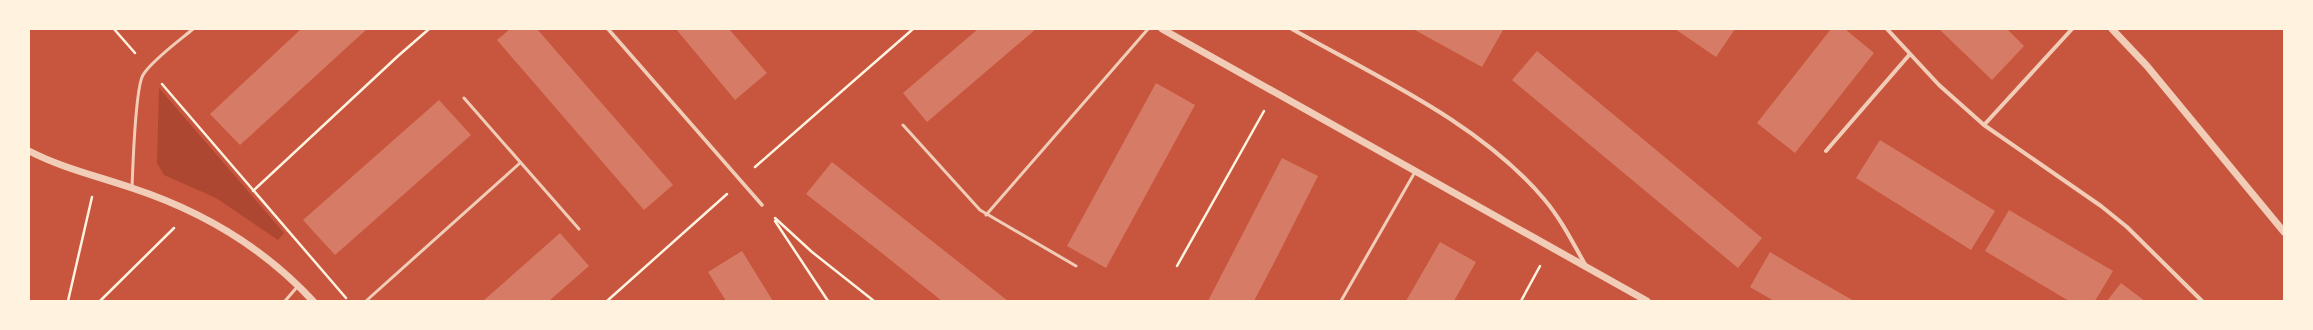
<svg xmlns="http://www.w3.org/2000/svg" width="2313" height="330" font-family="Signika,sans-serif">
  <rect width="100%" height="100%" fill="#c8553d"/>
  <path fill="#ae4732" d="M159 88 284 233 278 240 216 198 164 175 157 163Z"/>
  <path fill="#d67c66" d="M301 29H367L240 145 210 114Z
    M510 29H537L673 185 644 210 497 40Z
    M676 29H729L767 73 735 100Z
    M978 29H1036L927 122 903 93Z
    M1413 29H1502L1503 30 1482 67Z
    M1675 29H1735L1716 57Z
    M1831 29H1845L1874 53 1795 153 1757 123Z
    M1939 29H2007L2024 46 1992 80Z
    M1537 51 1762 238 1738 268 1512 80Z
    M1156 83 1195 105 1106 268 1067 246Z
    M439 100 471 135 335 255 303 220Z
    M1880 140 1995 211 1971 250 1856 178Z
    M1282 158 1318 176 1277 257 1254 301H1208Z
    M832 162 856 181 1008 301H942L878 250 806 194Z
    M2009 210 2113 271 2095 301H2069L1985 251Z
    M560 233 589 266 566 286 549 301H483Z
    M1440 242 1476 262 1454 301H1406Z
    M742 251 758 277 773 301H726L708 272Z
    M1770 252 1800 270 1854 301H1774L1750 287Z
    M2121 283 2145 301H2107Z"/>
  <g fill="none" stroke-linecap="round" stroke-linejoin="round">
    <path stroke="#fff3e0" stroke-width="2.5" d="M114 29 135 53
      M162 84 346 298
      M755 167 913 29
      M253 191 398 56 429 29
      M775 218 812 252 874 301
      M775 221 828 301
      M1177 266 1264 111
      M68 301 92 197
      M100 301 174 228
      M607 301 727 194
      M1521 301 1540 266"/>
    <path stroke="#f1ccb7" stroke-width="3" d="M464 98 579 229
      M903 125 980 210 1076 266
      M132 187C133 166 135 89 143 75 151 61 180 40 193 29
      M986 215 1148 29
      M285 301 298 286
      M366 301 520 163
      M1341 301 1415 172"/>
    <path stroke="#f1ccb7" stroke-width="3.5" d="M608 29 762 205"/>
    <path stroke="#f1ccb7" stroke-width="4" d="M1292 29C1377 77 1480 123 1544 199 1561 219 1573 243 1586 266
      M1887 29 1939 85 1984 125
      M2072 29 1984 125 2101 206 2127 227 2202 301
      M1826 151 1910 54"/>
    <path stroke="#f1ccb7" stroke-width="7" d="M1162 29 1647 301
      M2112 29 2147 66 2284 232
      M29 151C62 168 97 176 132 188 202 211 263 247 313 301"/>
  </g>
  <rect width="2313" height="330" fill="none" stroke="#fff3e0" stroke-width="60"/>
</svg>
